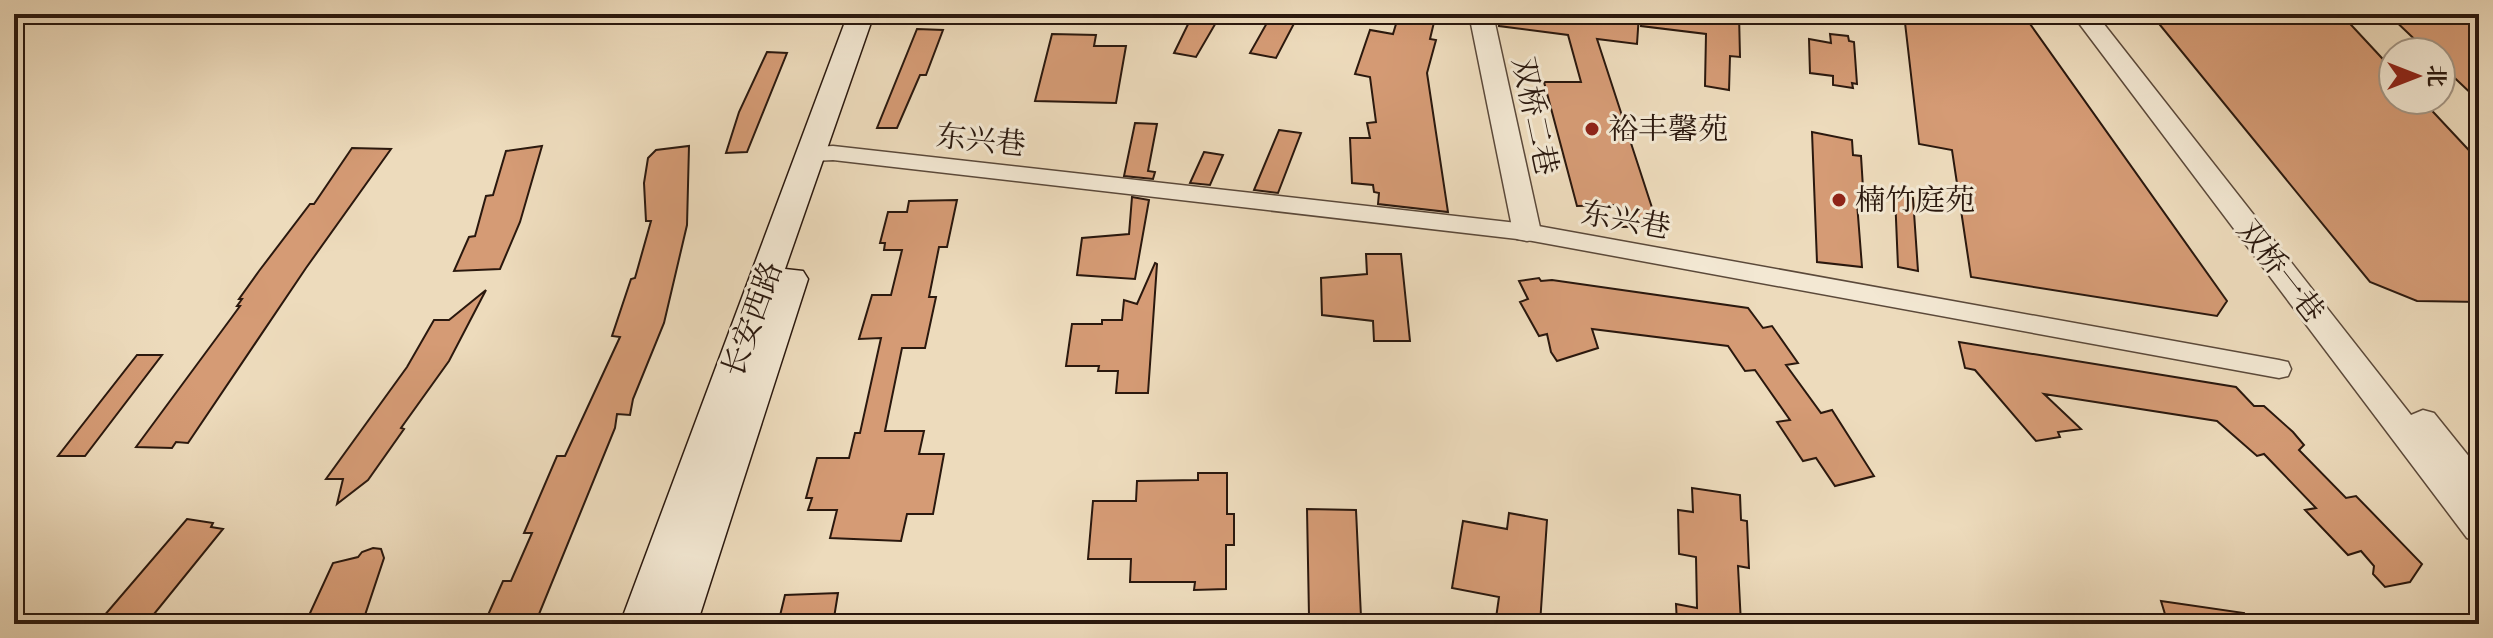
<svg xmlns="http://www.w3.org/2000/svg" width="2493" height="638" font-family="Alegreya,'Noto Serif SC',serif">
  <rect width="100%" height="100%" fill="#eddbbc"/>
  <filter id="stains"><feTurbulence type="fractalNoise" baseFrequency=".0025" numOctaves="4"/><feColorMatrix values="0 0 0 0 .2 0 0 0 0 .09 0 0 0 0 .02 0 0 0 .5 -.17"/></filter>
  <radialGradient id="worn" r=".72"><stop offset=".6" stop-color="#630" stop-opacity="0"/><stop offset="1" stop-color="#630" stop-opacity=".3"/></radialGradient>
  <path fill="#d59b75" stroke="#2a180e" stroke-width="2" d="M1193 14H1221L1196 57 1174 53Z
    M1272 14H1299L1276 58 1250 53Z
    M1399 14H1436L1430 39 1436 40 1427 73 1448 212 1378 204 1379 193 1374 192 1373 185 1352 183 1350 138H1370L1367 123 1376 122 1370 77 1355 74 1370 30 1393 34Z
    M1499 14H1639L1637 44 1597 39 1658 226 1622 227 1615 205 1577 206 1544 82H1581L1568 35 1499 26Z
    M1642 14H1739L1740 57 1730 56 1729 90 1705 86 1706 34 1641 26Z
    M1904 14H2023L2227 301 2217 316 1971 277 1952 150 1919 144Z
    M2151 14H2341L2393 70V100H2422L2479 161V302L2417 301 2370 282Z
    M2388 14H2479V101L2441 65V52H2428Z
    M917 29 943 30 926 75H920L897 128H877Z
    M1052 34 1096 35 1094 46H1126L1116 103 1035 101Z
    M1830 34 1848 36 1849 41 1854 42 1857 84 1852 83 1853 88 1833 85V76L1810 73 1809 39 1831 43Z
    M767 52 787 53 747 152 726 153 739 112Z
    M1135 123 1157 124 1148 171 1155 172 1153 179 1124 176Z
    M1279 130 1301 133 1278 193 1254 190Z
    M1812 132 1852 140 1853 155 1861 156 1864 204 1857 203 1862 267 1817 262Z
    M542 146 520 222 500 269 454 271 469 237 475 236 486 196 493 195 506 151Z
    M689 146 687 225 664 323 633 399 630 415 617 414 615 428 535 624H484L503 581H511L532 533H524L557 456H565L620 337 612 336 631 279 635 278 651 221H646L644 183 648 158 656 150Z
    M352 148 391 149 306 268 188 443 176 442 172 448 136 447 232 317 240 306H237L242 299H239L259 271 310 204H314Z
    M1204 152 1223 155 1210 185 1190 183Z
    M1895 195 1913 198 1918 271 1898 267Z
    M1132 197 1149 200 1135 279 1077 275 1082 238 1129 234Z
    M957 200 947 247H939L929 297H936L925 348H902L885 431H924L919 454H944L933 514H907L901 541 830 538 837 510H808L812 498H806L817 458H849L855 433H860L881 338 859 339 872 295H891L902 250H884L885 243H880L888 212H907L909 201Z
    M1366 254H1401L1410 341H1374L1373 321 1322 315 1321 278 1367 274Z
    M1155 263 1157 264 1148 393H1116L1118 371H1098L1099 366H1066L1072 324H1102V320H1122L1124 300 1137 304Z
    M1539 278 1541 281 1552 280 1748 308 1763 328 1772 326 1798 363 1786 365 1821 413 1832 410 1874 476 1835 486 1816 458 1803 461 1777 422 1790 420 1755 370 1745 371 1728 346 1592 329 1598 348 1557 361 1551 352 1547 334 1539 336 1520 302 1528 299 1519 281Z
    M486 290 449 361 401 428 404 429 368 480 337 504 343 479H326L407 367 434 320H449Z
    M1959 342 2236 387 2254 406H2264L2293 432 2304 445 2299 450 2346 498 2356 496 2422 564 2410 582 2385 587 2373 574 2374 566 2361 551 2348 555 2305 510 2316 508 2264 454 2257 456 2217 421 2044 394 2081 429 2058 432 2060 437 2036 441 1975 370 1965 368Z
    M137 355H162L85 456H58Z
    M1198 473H1227V514H1234V545H1226V589L1194 590 1195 582H1130L1131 559H1088L1093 501H1136L1137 481 1198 480Z
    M1692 488 1740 495 1741 520 1747 521 1749 568 1738 566 1741 624H1677L1676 604 1697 608 1696 557 1679 554 1678 510 1693 512Z
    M1307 509 1356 510 1361 617 1309 616Z
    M1509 513 1547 520 1540 624 1496 618 1499 597 1452 588 1463 521 1507 529Z
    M187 519 213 523 211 527 223 529 146 624H97Z
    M373 548 381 549 384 558 364 618 351 620 349 624H305L333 563 358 557 362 552Z
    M838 593 833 624H778L785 595Z
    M2161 601 2244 613 2243 624H2168Z"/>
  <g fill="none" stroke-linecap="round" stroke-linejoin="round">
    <defs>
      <path id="minor" d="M833 146 1527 224 2279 360 2288 362 2291 369 2288 376 2279 378 1527 240 833 160 813 161 802 154 813 147Z"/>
      <path id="tertiary" d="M1469 14H1493L1541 232 1537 239 1527 241 1517 239 1513 232Z
        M2072 14H2096L2411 415 2423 410 2434 413 2479 469V542L2467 538Z"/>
      <path id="secondary" d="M848 14H874L785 269 803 271 808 279 697 624H620Z"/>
    </defs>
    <use href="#minor" stroke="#5b493a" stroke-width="3"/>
    <use href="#tertiary" stroke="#5b493a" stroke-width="3"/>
    <use href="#secondary" stroke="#2a180e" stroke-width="3"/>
    <use href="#minor" fill="#f3e8d3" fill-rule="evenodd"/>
    <use href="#tertiary" fill="#f3e8d3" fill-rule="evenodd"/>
    <use href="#secondary" fill="#f3e8d3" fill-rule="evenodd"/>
  </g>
  <g fill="#8f2418" stroke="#f3e8d3" stroke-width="3">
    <circle cx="1592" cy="129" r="8"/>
    <circle cx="1839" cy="200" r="8"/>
  </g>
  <g text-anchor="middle" stroke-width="6" stroke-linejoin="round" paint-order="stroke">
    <g font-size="30" fill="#2a180e" stroke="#f3e8d3">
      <text transform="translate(1535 116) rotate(78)" y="10">双桥二巷</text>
      <text transform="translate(981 140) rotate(6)" y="10">东兴巷</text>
      <text transform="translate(1626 220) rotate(10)" y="10">东兴巷</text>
      <text transform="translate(2281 271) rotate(52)" y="10">双桥一巷</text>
      <text transform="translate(752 319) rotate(-70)" y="10">长安西路</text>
    </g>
    <g font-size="30" fill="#2a180e" stroke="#f3e8d3" text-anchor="start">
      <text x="1608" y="139">裕丰馨苑</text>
      <text x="1855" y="210">楠竹庭苑</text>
    </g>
  </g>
  <rect width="2493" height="638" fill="none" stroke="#eddbbc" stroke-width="48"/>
  <rect x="16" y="16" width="2461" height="606" fill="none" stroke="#2a180e" stroke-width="4"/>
  <rect x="24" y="24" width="2445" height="590" fill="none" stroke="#2a180e" stroke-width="2"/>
  <g transform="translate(2417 76) rotate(90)"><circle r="38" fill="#f3e8d3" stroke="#a39584" stroke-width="2"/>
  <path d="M0-6L14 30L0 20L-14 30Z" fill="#8f2418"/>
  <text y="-12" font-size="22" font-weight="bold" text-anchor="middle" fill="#2a180e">北</text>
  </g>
  <rect width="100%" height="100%" filter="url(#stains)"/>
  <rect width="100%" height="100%" fill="url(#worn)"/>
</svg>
